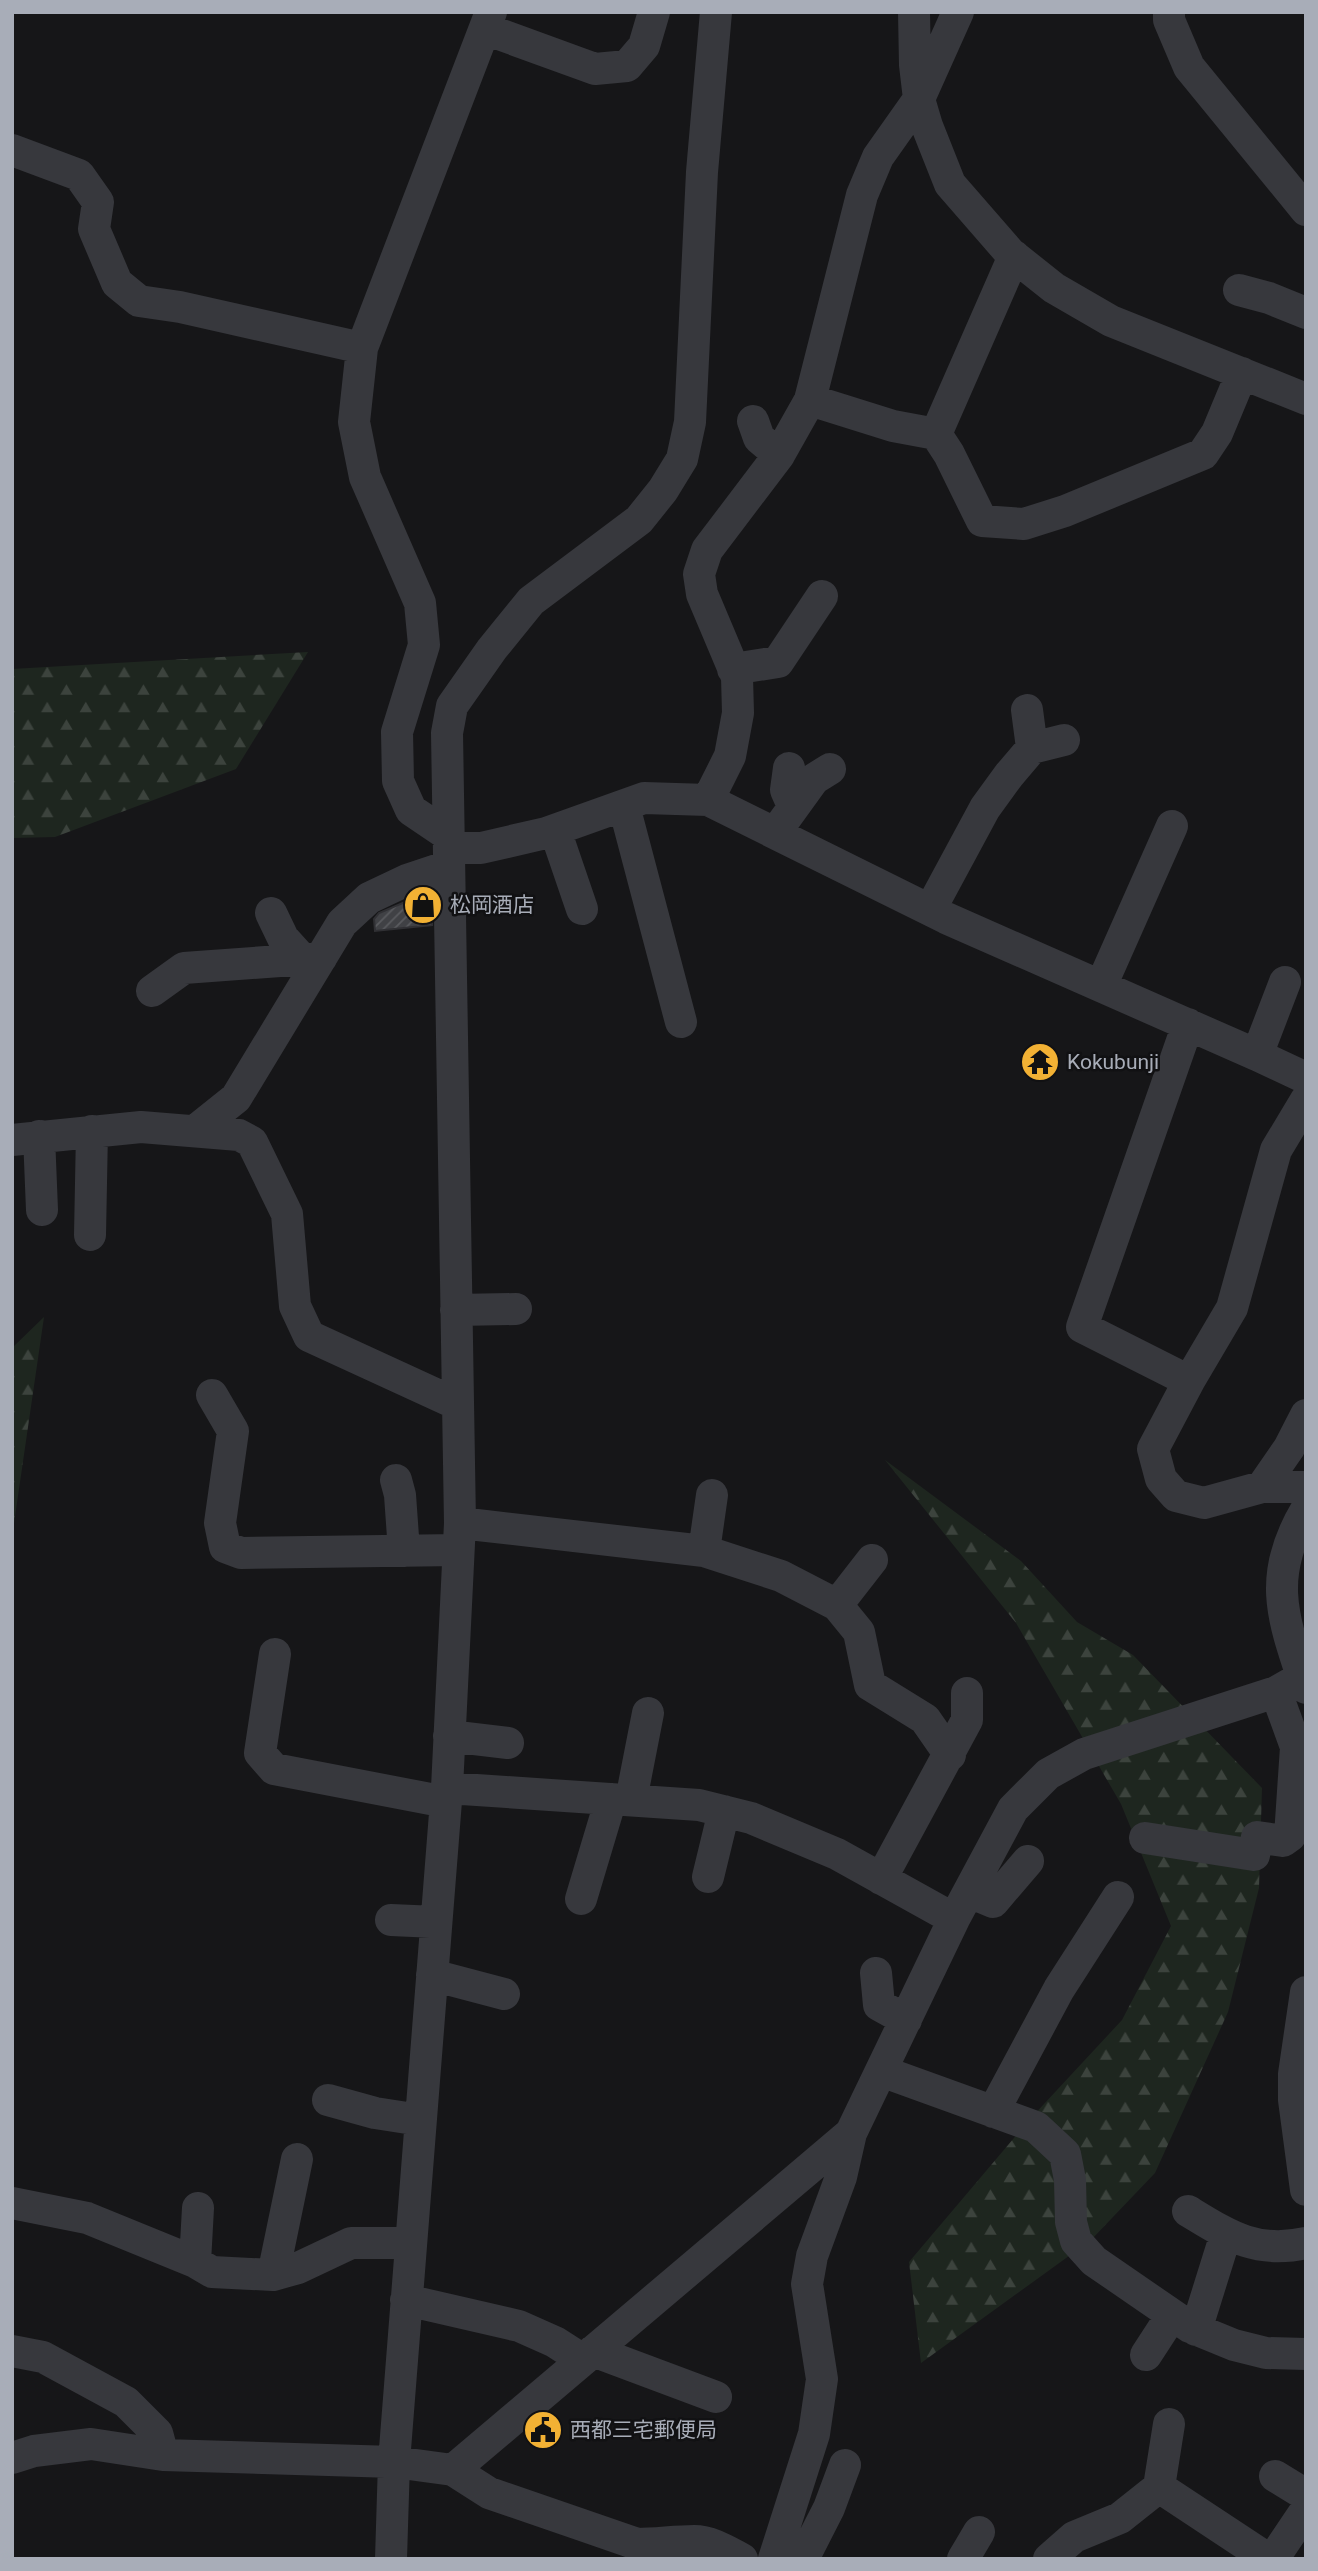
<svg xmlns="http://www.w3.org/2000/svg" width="1318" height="2571" font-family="Roboto,'Noto Sans JP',sans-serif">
  <defs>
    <pattern id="forest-firs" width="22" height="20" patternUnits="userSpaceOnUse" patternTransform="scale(1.75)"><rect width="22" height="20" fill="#1e261f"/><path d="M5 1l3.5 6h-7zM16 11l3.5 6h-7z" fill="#3c433d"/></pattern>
    <pattern id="building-hatch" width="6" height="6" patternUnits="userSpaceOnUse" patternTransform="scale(1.75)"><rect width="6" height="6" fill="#404145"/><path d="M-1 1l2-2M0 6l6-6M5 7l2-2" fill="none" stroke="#595a5e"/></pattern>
  </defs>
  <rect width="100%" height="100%" fill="#161618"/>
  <path fill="url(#forest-firs)" d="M308 652 236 769 55 837 12 838V669Z
    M44 1317 12 1537V1348Z
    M885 1460 1021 1561 1077 1622 1133 1655 1262 1788 1259 1888 1228 2012 1155 2173 1091 2240 921 2363 909 2262 1031 2118 1122 2020 1171 1926 1121 1804 1016 1623Z"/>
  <path fill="url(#building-hatch)" stroke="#303034" stroke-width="2" d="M431 891 432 925 375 931 374 919 379 913Z"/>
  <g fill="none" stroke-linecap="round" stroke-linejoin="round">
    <path stroke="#37383d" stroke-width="32" d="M914 12 915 65 919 99 927 126 950 184 1010 253 1054 288 1111 321 1306 399
      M1169 12V20L1189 67 1306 210
      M485 29 595 69 627 66 644 46 654 12
      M12 150 79 175 98 202 94 229 117 283 139 301 180 307 362 348
      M1239 290 1269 298 1306 313
      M810 400 893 426 936 434 949 454 982 521 1024 524 1065 511 1203 454 1217 433 1242 373
      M753 421 759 438 779 455
      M936 434 1014 256
      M733 669 778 662 822 596
      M1027 710 1032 748
      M789 768 786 790 793 806
      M708 800 730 756 738 713 737 677 702 594 699 574 707 550 779 455 810 400 862 195 878 157 919 99 958 12
      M624 806 681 1022
      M555 830 582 909
      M775 833 814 779 830 769
      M448 835 411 810 398 781 397 732 424 645 420 603 365 477 354 422 362 348 491 12
      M449 848H481L546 833 644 798 708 800 946 918 1257 1055 1306 1078
      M930 910 985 808 1009 775 1032 748 1064 740
      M271 913 283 938 302 959
      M1101 986 1172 826
      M152 991 184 968 321 958
      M1188 1024 1082 1327 1189 1381 1232 1308 1276 1150 1306 1100
      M1257 1055 1285 982
      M196 1130 236 1098 342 923 369 898 407 880 449 866
      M39 1136 42 1210
      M12 1140 141 1127 239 1135 252 1142 287 1214 295 1306 309 1336 457 1404
      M90 1235 92 1131
      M456 1310 516 1309
      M1189 1381 1153 1449 1161 1479 1176 1496 1204 1503 1262 1487H1306
      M212 1395 233 1431 220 1523 225 1547 241 1553 458 1550
      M396 1480 400 1495 404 1551
      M1262 1487 1289 1448 1306 1415
      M1306 1510C1266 1577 1283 1619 1306 1688
      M460 1523 704 1551 781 1576 837 1605 859 1632 870 1685 925 1719 950 1755
      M704 1551 712 1495
      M837 1605 872 1560
      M275 1654 260 1753 274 1769 446 1802
      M449 1736 508 1743
      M447 1788 699 1805 751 1818 837 1854 954 1919
      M631 1800 648 1713
      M1145 1838 1254 1855 1257 1837 1283 1841 1290 1836 1296 1747 1276 1692
      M708 1877 724 1811
      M881 1879 967 1720V1693
      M969 1892 993 1902 1028 1861
      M581 1899 611 1799
      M391 1920 436 1922
      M876 1973 879 2005 906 2020
      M432 1975 504 1994
      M1306 1992 1294 2074V2100L1306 2190
      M881 2071 1036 2127 1065 2154 1070 2180 1071 2222 1076 2241 1094 2261 1190 2327 1234 2345 1266 2353 1306 2354
      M328 2100 375 2113 420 2120
      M993 2112 1059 1989 1118 1897
      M12 2203 87 2218 195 2262 212 2272 273 2275 298 2268 351 2243H411
      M1188 2211C1229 2236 1256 2254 1306 2243
      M195 2262 198 2208
      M273 2275 297 2159
      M406 2300 519 2326 555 2342 583 2360
      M1196 2330 1226 2234
      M12 2351 43 2357 126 2402 157 2433 163 2455
      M593 2351 716 2397
      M1146 2355 1172 2315
      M12 2458 34 2451 91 2444 163 2455 394 2462 453 2470 489 2493 637 2544C656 2544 675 2541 694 2541 711 2541 727 2551 742 2559
      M453 2470 851 2133
      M1275 2476 1306 2495
      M1159 2487 1169 2424
      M391 2559 394 2462 447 1788 460 1523 447 733 452 706 492 649 531 601 639 520 663 490 682 459 690 422 702 172 716 12
      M774 2559 814 2434 822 2379 807 2284 812 2256 841 2177 851 2133 954 1919 1013 1809 1048 1774 1084 1754 1276 1692 1306 1675
      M803 2559 829 2508 845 2465
      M963 2559 979 2532
      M1049 2559 1074 2537 1120 2518 1159 2487 1268 2559
      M1273 2559 1306 2510"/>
  </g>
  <defs>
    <symbol id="shop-disc" viewBox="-11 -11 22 22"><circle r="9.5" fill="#f2b134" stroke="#111113"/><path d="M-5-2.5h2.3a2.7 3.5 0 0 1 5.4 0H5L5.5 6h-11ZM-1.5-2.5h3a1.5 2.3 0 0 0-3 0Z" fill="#111"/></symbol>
    <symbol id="temple-disc" viewBox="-11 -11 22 22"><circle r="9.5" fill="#f2b134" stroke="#111113"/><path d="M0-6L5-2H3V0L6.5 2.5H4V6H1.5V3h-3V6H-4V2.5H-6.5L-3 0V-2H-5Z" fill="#111"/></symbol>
    <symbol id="civic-disc" viewBox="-11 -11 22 22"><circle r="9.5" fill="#f2b134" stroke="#111113"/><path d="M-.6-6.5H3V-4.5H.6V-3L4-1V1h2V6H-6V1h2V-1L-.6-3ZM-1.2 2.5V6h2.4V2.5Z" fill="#111"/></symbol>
  </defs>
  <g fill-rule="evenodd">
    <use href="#shop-disc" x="401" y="883" width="44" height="44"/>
    <use href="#temple-disc" x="1018" y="1040" width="44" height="44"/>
    <use href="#civic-disc" x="521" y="2408" width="44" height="44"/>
  </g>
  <g text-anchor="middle" stroke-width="5" stroke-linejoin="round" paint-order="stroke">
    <g font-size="21" fill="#a8adb8" stroke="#111113" text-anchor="start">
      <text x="450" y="912">松岡酒店</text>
      <text x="1067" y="1069">Kokubunji</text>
      <text x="570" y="2437">西都三宅郵便局</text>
    </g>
  </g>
  <rect width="1318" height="2571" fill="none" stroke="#a8adb8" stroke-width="28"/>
</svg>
